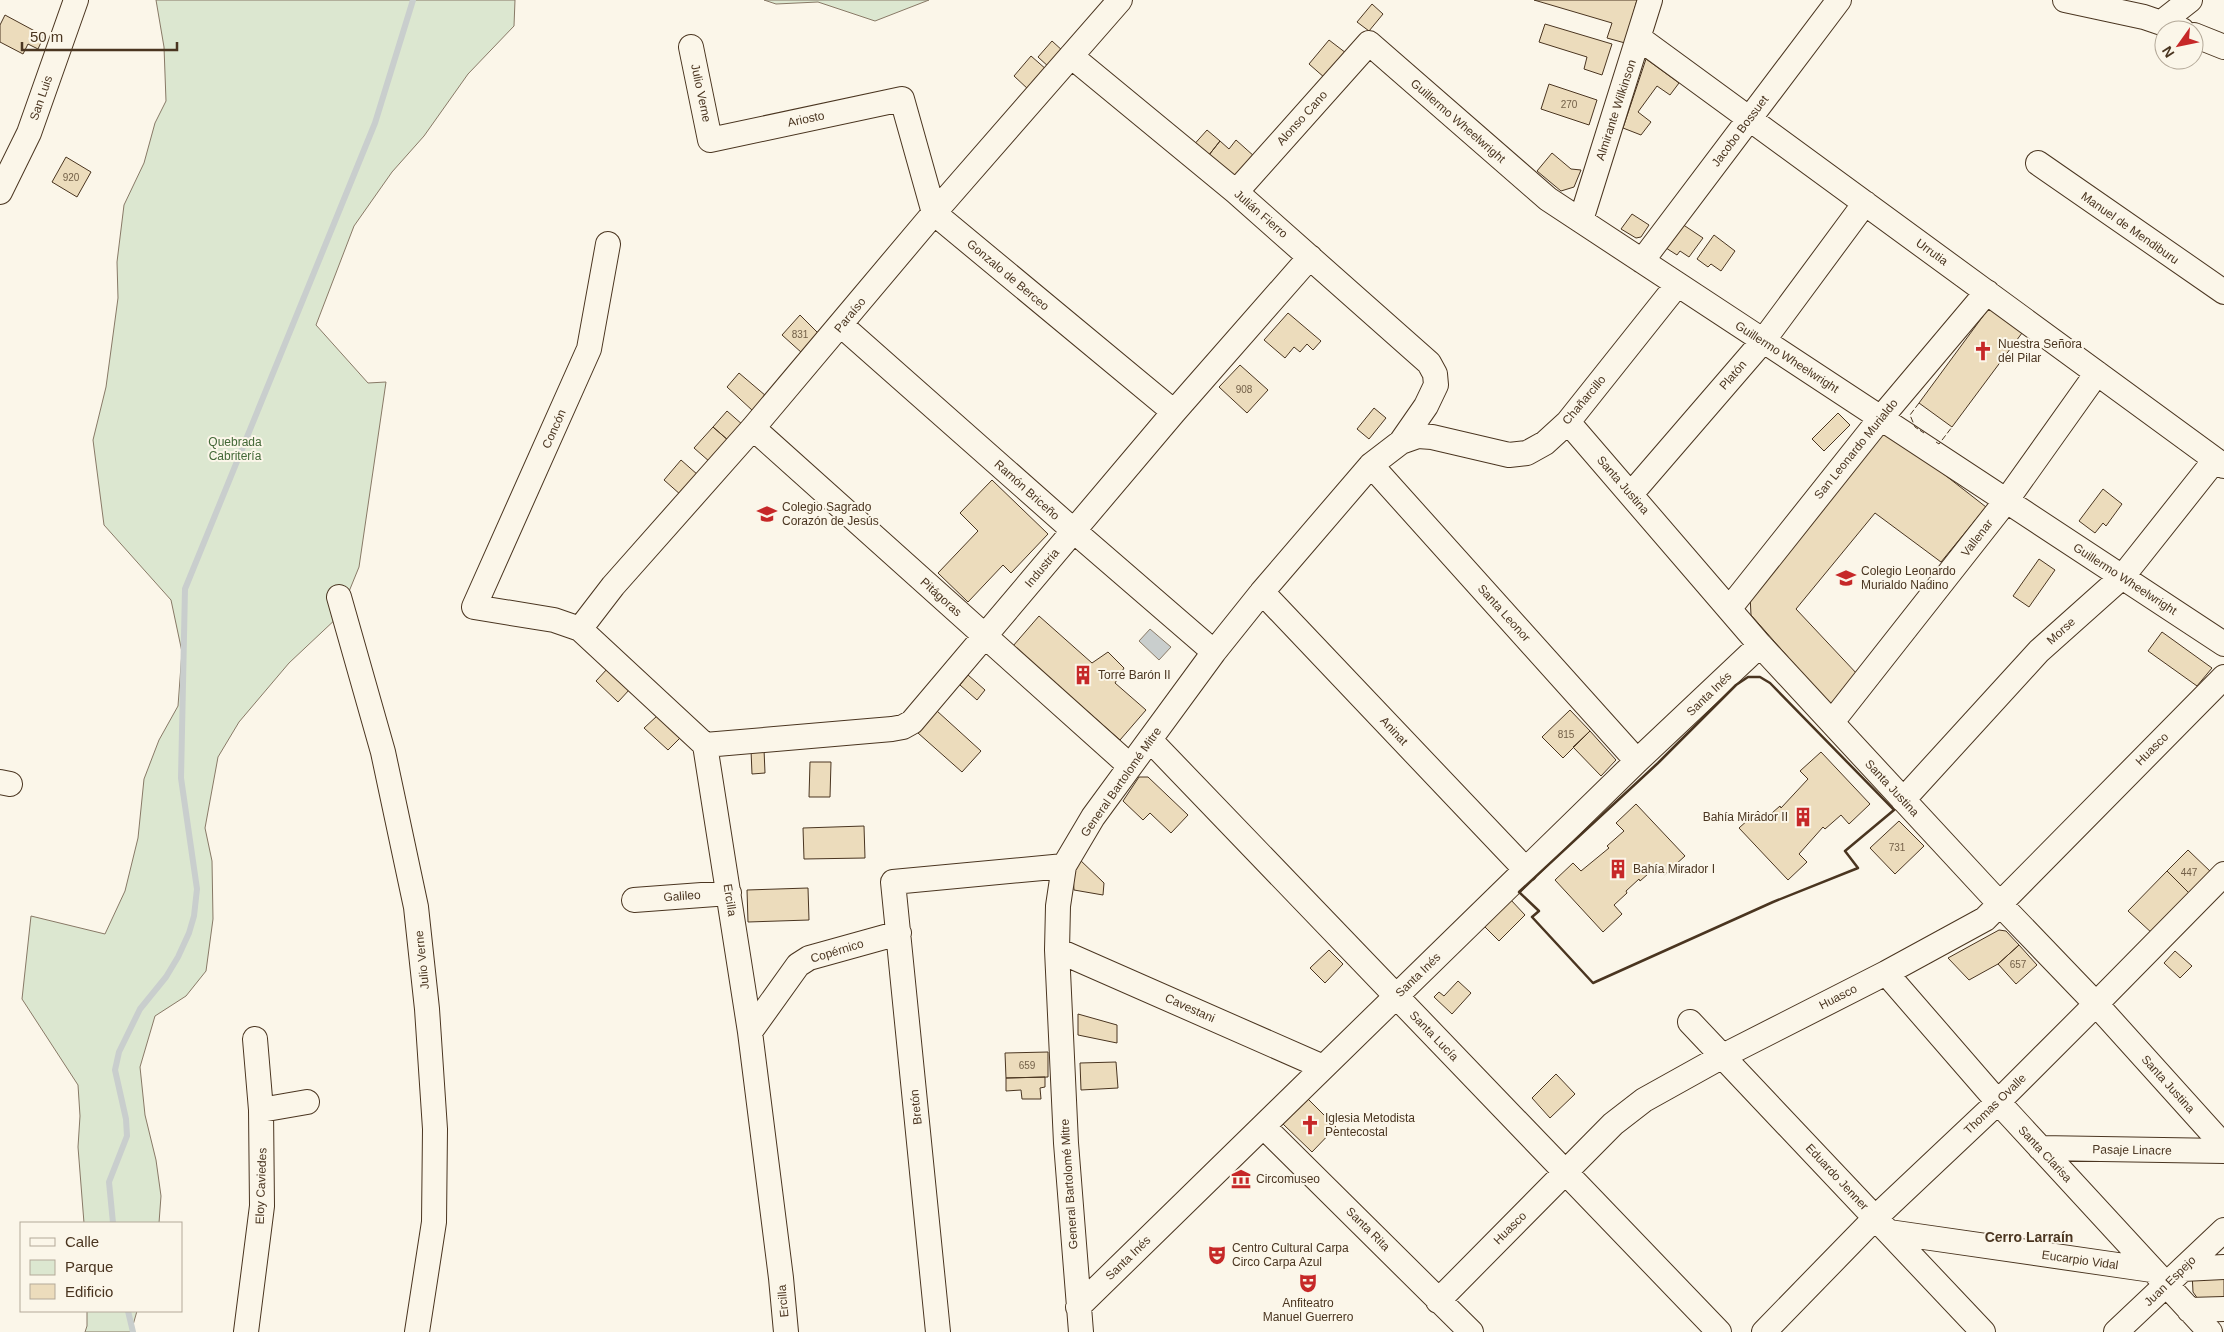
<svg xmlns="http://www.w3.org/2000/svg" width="2224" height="1332" font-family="Helvetica,sans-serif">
  <rect width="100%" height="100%" fill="#fbf6e9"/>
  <path fill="#dce7d0" stroke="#887966" d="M156 0H515L514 26 468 74 424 136 392 172 354 226 316 325 368 383 386 382 359 567 339 616 289 663 239 722 218 757 205 828 212 861 213 919 206 971 186 996 155 1016 140 1067 145 1115 156 1160 161 1196 159 1223H84L78 1147 80 1116 78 1085 22 999 31 916 105 934 125 891 138 838 144 779 159 740 178 706 182 652 171 600 104 525 93 440 106 387 118 298 117 262 124 205 144 163 155 123 166 101 164 47Z
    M764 0H929L875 21 818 2 776 4Z
    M87 1311H137L131 1332H85L87 1326Z"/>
  <path fill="#c9cecd" stroke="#887966" d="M1150 629 1171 647 1159 660 1139 641Z"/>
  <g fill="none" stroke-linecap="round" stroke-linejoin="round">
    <path stroke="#c9cecd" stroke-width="6" d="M113 1223 109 1182 127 1136 126 1119 115 1070 119 1052 140 1009 166 977 178 957 189 933 194 916 197 889 181 778 185 589 375 123 413 0
      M128 1311 133 1332"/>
  </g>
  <path fill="#ecdcbc" stroke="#4a3520" d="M1534 0H1637L1625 43 1607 38 1612 23Z
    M1372 4 1383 14 1369 31 1357 22Z
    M5 15 44 36 38 49 28 44 23 54 0 42V25Z
    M1545 24 1612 44 1602 75 1584 69 1587 57 1539 42Z
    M1329 40 1346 53 1325 78 1309 64Z
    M1052 41 1064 52 1050 68 1038 57Z
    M1031 56 1047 70 1029 90 1014 76Z
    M1646 59 1679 83 1670 95 1657 86 1638 112 1651 122 1641 135 1623 128Z
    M1549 84 1597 100 1589 125 1541 109Z
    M1207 130 1220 141 1205 160 1191 148Z
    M1236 140 1255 157 1236 178 1205 160 1220 141 1229 149Z
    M1552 153 1571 169 1581 170 1574 187 1561 191 1537 171Z
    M66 157 91 172 77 197 52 182Z
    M1632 214 1649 225 1641 237 1636 238 1621 229Z
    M1682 224 1703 238 1689 257 1680 251 1677 255 1666 248Z
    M1714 235 1735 251 1721 271 1711 264 1708 267 1697 259Z
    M1989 308 2022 333 1952 427 1919 403Z
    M1288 313 1321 341 1313 350 1307 344 1300 352 1294 347 1285 358 1264 340Z
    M800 315 819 334 802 353 782 335Z
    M1240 365 1268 390 1247 413 1219 387Z
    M739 373 766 396 753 411 727 387Z
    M1374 408 1386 418 1369 439 1357 429Z
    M727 411 743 425 729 441 713 427Z
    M1838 413 1850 425 1824 451 1812 439Z
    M1882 426 1986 507 1941 562 1875 513 1796 609 1858 675 1833 708 1751 615 1750 595Z
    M713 427 729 441 710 462 694 448Z
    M681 460 698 475 681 495 664 480Z
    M992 480 1048 534 1011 573 1003 565 968 602 938 573 978 531 960 513Z
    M2103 489 2122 504 2106 526 2103 523 2095 533 2079 521Z
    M2039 559 2055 570 2029 607 2013 596Z
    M1039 616 1092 663 1108 652 1124 668 1115 683 1146 710 1120 740 1013 646Z
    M2162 632 2212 668 2197 686 2148 651Z
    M608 668 630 689 618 702 596 681Z
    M968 675 985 690 977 700 960 685Z
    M1570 710 1590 731 1563 758 1542 737Z
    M937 711 981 751 962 772 918 733Z
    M657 716 680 738 668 750 644 728Z
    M1590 731 1616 760 1601 776 1573 747Z
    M764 749 765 773 752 774 751 750Z
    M1821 752 1870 804 1849 824 1841 815 1825 829 1823 827 1799 854 1807 862 1788 880 1739 828 1758 811 1765 819 1780 806 1781 808 1808 779 1800 771Z
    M810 762H831L830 797H809Z
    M1139 777H1148L1188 815 1171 833 1150 813 1143 820 1123 801Z
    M1636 804 1685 856 1664 875 1656 867 1640 881 1639 879 1626 891 1627 893 1614 905 1622 914 1603 932 1555 880 1573 863 1581 871 1609 848 1607 846 1624 831 1616 823Z
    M1899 821 1924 846 1895 874 1870 848Z
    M864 826 865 858 804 859 803 828Z
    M2188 850 2212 873 2191 895 2167 871Z
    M1078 858 1104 883 1103 895 1074 890 1073 875Z
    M2167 871 2191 895 2153 934 2128 911Z
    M808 888 809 920 748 922 747 890Z
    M1510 899 1525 915 1499 941 1483 925Z
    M1999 930 2006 931 2019 945 1998 964 1969 980 1948 958Z
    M2019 945 2037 965 2016 984 1998 964Z
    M1329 950 1343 964 1325 983 1310 968Z
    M2175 951 2192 966 2180 978 2164 963Z
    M1458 981 1471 993 1452 1014 1434 997 1439 992 1444 996Z
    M1078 1014 1117 1025V1043L1078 1035Z
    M1048 1052V1077L1006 1078 1005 1053Z
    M1116 1062 1118 1088 1081 1090 1080 1063Z
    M1556 1074 1575 1094 1550 1118 1532 1098Z
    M1045 1077V1087L1040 1088 1041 1099H1022L1021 1090 1006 1091V1078Z
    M1308 1099 1336 1127 1312 1152 1283 1124Z
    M2192 1272H2224V1298L2198 1299 2193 1292Z"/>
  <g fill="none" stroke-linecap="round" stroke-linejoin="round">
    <defs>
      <path id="minor" d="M2065 0 2144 17 2182 30
        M2162 22 2190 0
        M2194 35 2224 47
        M1639 38 2224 466
        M691 47 710 140 902 99 934 213 1174 412
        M1071 56 1236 192 1429 363 1435 374 1436 385 1426 406 1401 442 1371 465 1262 592 1214 652 1093 817 1064 866 1058 906 1057 950 1066 1143 1081 1332
        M2038 163 2224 292
        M0 192 29 133 76 0
        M1236 192 1369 43 1548 199 2224 644
        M1581 220 1650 0
        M608 244 589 349 474 607 554 620 580 629 705 745 750 1032 781 1278 786 1332
        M1642 261 1839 0
        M841 325 1074 531 1214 652
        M1568 422 1760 645 1999 903 2096 1004 2224 1146
        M753 428 1130 766
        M1401 442 1418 436 1432 437 1509 455 1527 453 1545 443 1568 422 1677 285
        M1371 465 1637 761
        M1631 494 1763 341 1865 203
        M1262 592 1526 870
        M339 597 383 752 416 907 427 1009 435 1129 434 1222 417 1332
        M1729 609 1880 419 1987 292
        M580 629 613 586 753 428 934 213 1120 0
        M1832 722 2006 501 2097 373
        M1150 740 1719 1332
        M705 745 892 729 903 727 912 722 1174 412 1310 257
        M0 782 10 784
        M1903 800 2039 651 2123 576 2215 460
        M634 900 729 893
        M1057 950 1323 1067
        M1886 973 1998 1102 2210 1332
        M1690 1022 1983 1332
        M750 1032 798 965 809 958 899 933
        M261 1110 307 1102
        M1264 1127 1471 1332
        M2040 1148 2224 1151
        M1889 1232 2152 1270
        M2183 1269 2224 1267
        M1438 1301 1613 1124 1644 1100 1723 1056 1886 973 1985 919 2224 677
        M1078 1307 1637 761 1760 645
        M2189 1310 2224 1309
        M246 1332 262 1206 261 1110 255 1039
        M938 1332 893 882 1064 866
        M1764 1332 1875 1218 1998 1102 2096 1004 2224 874
        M2116 1332 2224 1230"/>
    </defs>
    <use href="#minor" stroke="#4a3520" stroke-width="26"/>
    <use href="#minor" stroke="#fbf6e9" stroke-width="24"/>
    <path stroke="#4a3520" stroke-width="1" stroke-dasharray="6 2.5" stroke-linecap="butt" d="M1919 403 1910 415 1915 427 1924 433
      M1936 442 1939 444 1952 427"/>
    <path stroke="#4a3520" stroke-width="2.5" d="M1748 677H1760L1770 683 1894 810 1845 851 1858 868 1773 902 1593 983 1532 917 1539 911 1519 892 1658 763 1736 685Z"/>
  </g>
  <defs>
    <symbol id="church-bare" viewBox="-9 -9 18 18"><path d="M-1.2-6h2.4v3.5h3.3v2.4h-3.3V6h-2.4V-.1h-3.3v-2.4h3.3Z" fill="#c62828" stroke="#fbf6e9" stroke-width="2.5" paint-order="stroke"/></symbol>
    <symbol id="school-bare" viewBox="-9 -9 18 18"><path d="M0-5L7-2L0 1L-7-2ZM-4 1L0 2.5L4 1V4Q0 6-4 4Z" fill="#c62828" stroke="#fbf6e9" stroke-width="2.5" paint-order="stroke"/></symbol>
    <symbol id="building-bare" viewBox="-9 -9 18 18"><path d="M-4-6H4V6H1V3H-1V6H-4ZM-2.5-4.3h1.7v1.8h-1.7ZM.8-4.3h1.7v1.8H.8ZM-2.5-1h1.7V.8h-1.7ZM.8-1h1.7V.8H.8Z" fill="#c62828" stroke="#fbf6e9" stroke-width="2.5" paint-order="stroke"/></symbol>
    <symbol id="museum-bare" viewBox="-9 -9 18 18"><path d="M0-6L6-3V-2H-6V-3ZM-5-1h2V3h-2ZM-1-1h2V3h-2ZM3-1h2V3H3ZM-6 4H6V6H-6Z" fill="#c62828" stroke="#fbf6e9" stroke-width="2.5" paint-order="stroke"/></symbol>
    <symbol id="theatre-bare" viewBox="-9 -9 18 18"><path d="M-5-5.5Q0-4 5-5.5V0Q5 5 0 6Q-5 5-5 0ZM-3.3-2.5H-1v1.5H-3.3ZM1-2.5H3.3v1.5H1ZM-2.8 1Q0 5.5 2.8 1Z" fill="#c62828" stroke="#fbf6e9" stroke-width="2.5" paint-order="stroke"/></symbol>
  </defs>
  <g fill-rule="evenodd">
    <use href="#church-bare" x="1969" y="337" width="28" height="28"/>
    <use href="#school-bare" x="753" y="500" width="28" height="28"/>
    <use href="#school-bare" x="1832" y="564" width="28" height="28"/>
    <use href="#building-bare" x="1069" y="661" width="28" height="28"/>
    <use href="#building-bare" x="1789" y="803" width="28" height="28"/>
    <use href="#building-bare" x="1604" y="855" width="28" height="28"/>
    <use href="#church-bare" x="1296" y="1111" width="28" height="28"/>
    <use href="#museum-bare" x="1227" y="1165" width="28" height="28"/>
    <use href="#theatre-bare" x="1203" y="1241" width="28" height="28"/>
    <use href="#theatre-bare" x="1294" y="1269" width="28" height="28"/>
  </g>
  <g text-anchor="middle" stroke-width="4" stroke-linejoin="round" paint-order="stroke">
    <g font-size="10" fill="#725f47">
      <text x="1569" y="108">270</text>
      <text x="71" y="181">920</text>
      <text x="800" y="338">831</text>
      <text x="1244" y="393">908</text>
      <text x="1566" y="738">815</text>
      <text x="1897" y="851">731</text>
      <text x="2189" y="876">447</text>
      <text x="2018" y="968">657</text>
      <text x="1027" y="1069">659</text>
    </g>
    <g font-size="12" fill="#4a3520" stroke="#fbf6e9">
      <text transform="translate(701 93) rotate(78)" y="4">Julio Verne</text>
      <text transform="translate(41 98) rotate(-71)" y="4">San Luis</text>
      <text transform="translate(1616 110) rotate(-72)" y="4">Almirante Wilkinson</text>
      <text transform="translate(1302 118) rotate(-48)" y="4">Alonso Cano</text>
      <text transform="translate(806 119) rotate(-12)" y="4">Ariosto</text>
      <text transform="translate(1458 121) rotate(41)" y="4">Guillermo Wheelwright</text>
      <text transform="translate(1740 131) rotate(-53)" y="4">Jacobo Bossuet</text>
      <text transform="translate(1261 214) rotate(41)" y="4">Julián Fierro</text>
      <text transform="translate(2130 228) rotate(35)" y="4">Manuel de Mendiburu</text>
      <text transform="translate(1932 252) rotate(36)" y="4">Urrutia</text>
      <text transform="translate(1008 275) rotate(40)" y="4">Gonzalo de Berceo</text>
      <text transform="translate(850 315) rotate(-50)" y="4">Paraíso</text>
      <text transform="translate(1787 357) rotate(33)" y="4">Guillermo Wheelwright</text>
      <text transform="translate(1733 375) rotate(-49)" y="4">Platón</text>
      <text transform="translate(1584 400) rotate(-50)" y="4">Chañarcillo</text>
      <text transform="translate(554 429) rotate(-66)" y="4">Concón</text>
      <text transform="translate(1856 449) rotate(-51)" y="4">San Leonardo Murialdo</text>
      <text transform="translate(1623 485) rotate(49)" y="4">Santa Justina</text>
      <text transform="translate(1027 490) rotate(42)" y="4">Ramón Briceño</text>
      <text transform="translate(1977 538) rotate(-52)" y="4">Vallenar</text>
      <text transform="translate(1042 568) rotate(-50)" y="4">Industria</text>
      <text transform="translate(2125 579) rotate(33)" y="4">Guillermo Wheelwright</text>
      <text transform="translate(941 597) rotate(42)" y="4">Pitágoras</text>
      <text transform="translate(1504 613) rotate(48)" y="4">Santa Leonor</text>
      <text transform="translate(2061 631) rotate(-42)" y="4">Morse</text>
      <text transform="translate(1709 694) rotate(-44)" y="4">Santa Inés</text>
      <text transform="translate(1394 731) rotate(47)" y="4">Aninat</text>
      <text transform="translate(2152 749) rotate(-45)" y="4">Huasco</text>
      <text transform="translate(1121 782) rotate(-55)" y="4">General Bartolomé Mitre</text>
      <text transform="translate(1892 788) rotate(47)" y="4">Santa Justina</text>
      <text transform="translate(682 896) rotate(-4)" y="4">Galileo</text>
      <text transform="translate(730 900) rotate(81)" y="4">Ercilla</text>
      <text transform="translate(837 951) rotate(-17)" y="4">Copérnico</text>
      <text transform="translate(422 960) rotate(-96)" y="4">Julio Verne</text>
      <text transform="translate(1418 975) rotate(-44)" y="4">Santa Inés</text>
      <text transform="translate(1838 997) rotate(-27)" y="4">Huasco</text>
      <text transform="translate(1190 1008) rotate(24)" y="4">Cavestani</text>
      <text transform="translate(1434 1036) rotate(46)" y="4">Santa Lucía</text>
      <text transform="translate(2168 1084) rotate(48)" y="4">Santa Justina</text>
      <text transform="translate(1995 1104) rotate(-44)" y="4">Thomas Ovalle</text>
      <text transform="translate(916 1107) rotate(-96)" y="4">Bretón</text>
      <text transform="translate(2132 1150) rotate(1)" y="4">Pasaje Linacre</text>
      <text transform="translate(2045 1154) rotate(47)" y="4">Santa Clarisa</text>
      <text transform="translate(1837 1177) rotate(47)" y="4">Eduardo Jenner</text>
      <text transform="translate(1069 1184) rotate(-94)" y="4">General Bartolomé Mitre</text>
      <text transform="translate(261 1186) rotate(-88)" y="4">Eloy Caviedes</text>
      <text transform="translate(1510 1228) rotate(-45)" y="4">Huasco</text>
      <text transform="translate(1368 1229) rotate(45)" y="4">Santa Rita</text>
      <text transform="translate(1128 1258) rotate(-44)" y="4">Santa Inés</text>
      <text transform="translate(2080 1260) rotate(8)" y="4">Eucarpio Vidal</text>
      <text transform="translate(2170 1281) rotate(-44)" y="4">Juan Espejo</text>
      <text transform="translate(783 1301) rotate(-95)" y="4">Ercilla</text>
    </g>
    <g font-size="12" fill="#4a3520" stroke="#fbf6e9" text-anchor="start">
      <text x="1998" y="348">Nuestra Señora<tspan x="1998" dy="14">del Pilar</tspan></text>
      <text x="782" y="511">Colegio Sagrado<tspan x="782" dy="14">Corazón de Jesús</tspan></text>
      <text x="1861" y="575">Colegio Leonardo<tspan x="1861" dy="14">Murialdo Nadino</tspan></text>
      <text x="1098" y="679">Torre Barón II</text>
      <text x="1788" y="821" text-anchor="end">Bahía Mirador II</text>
      <text x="1633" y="873">Bahía Mirador I</text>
      <text x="1325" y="1122">Iglesia Metodista<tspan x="1325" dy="14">Pentecostal</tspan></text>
      <text x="1256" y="1183">Circomuseo</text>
      <text x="1232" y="1252">Centro Cultural Carpa<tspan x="1232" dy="14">Circo Carpa Azul</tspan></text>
      <text x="1308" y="1307" text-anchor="middle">Anfiteatro<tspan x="1308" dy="14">Manuel Guerrero</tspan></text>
    </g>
    <g font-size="12" fill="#436837" stroke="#fbf6e9">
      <text x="235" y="446">Quebrada<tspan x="235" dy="14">Cabritería</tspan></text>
    </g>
    <g font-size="14" font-weight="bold" fill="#4a3520" stroke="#fbf6e9">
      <text x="2029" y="1242">Cerro Larraín</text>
    </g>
  </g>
  <rect x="20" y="1222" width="162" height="90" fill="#fbf6e9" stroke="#b4a999"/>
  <rect x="30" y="1238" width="25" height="8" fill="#fbf6e9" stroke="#b4a999"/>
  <text x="65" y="1247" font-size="15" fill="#4a3520">Calle</text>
  <rect x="30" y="1260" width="25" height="15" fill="#dce7d0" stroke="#b4a999"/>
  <text x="65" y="1272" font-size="15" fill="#4a3520">Parque</text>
  <rect x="30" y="1284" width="25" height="15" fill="#ecdcbc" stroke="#b4a999"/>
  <text x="65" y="1297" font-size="15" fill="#4a3520">Edificio</text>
  <g transform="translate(2179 45) rotate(237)"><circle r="24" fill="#fbf6e9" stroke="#b4a999"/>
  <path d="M0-4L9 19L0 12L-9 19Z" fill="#c62828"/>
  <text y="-8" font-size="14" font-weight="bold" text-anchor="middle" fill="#4a3520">N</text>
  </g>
  <path d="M22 42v8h155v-8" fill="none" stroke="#4a3520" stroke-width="2.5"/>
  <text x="30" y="42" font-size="15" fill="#4a3520" stroke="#fbf6e9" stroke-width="4" paint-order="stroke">50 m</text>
</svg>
